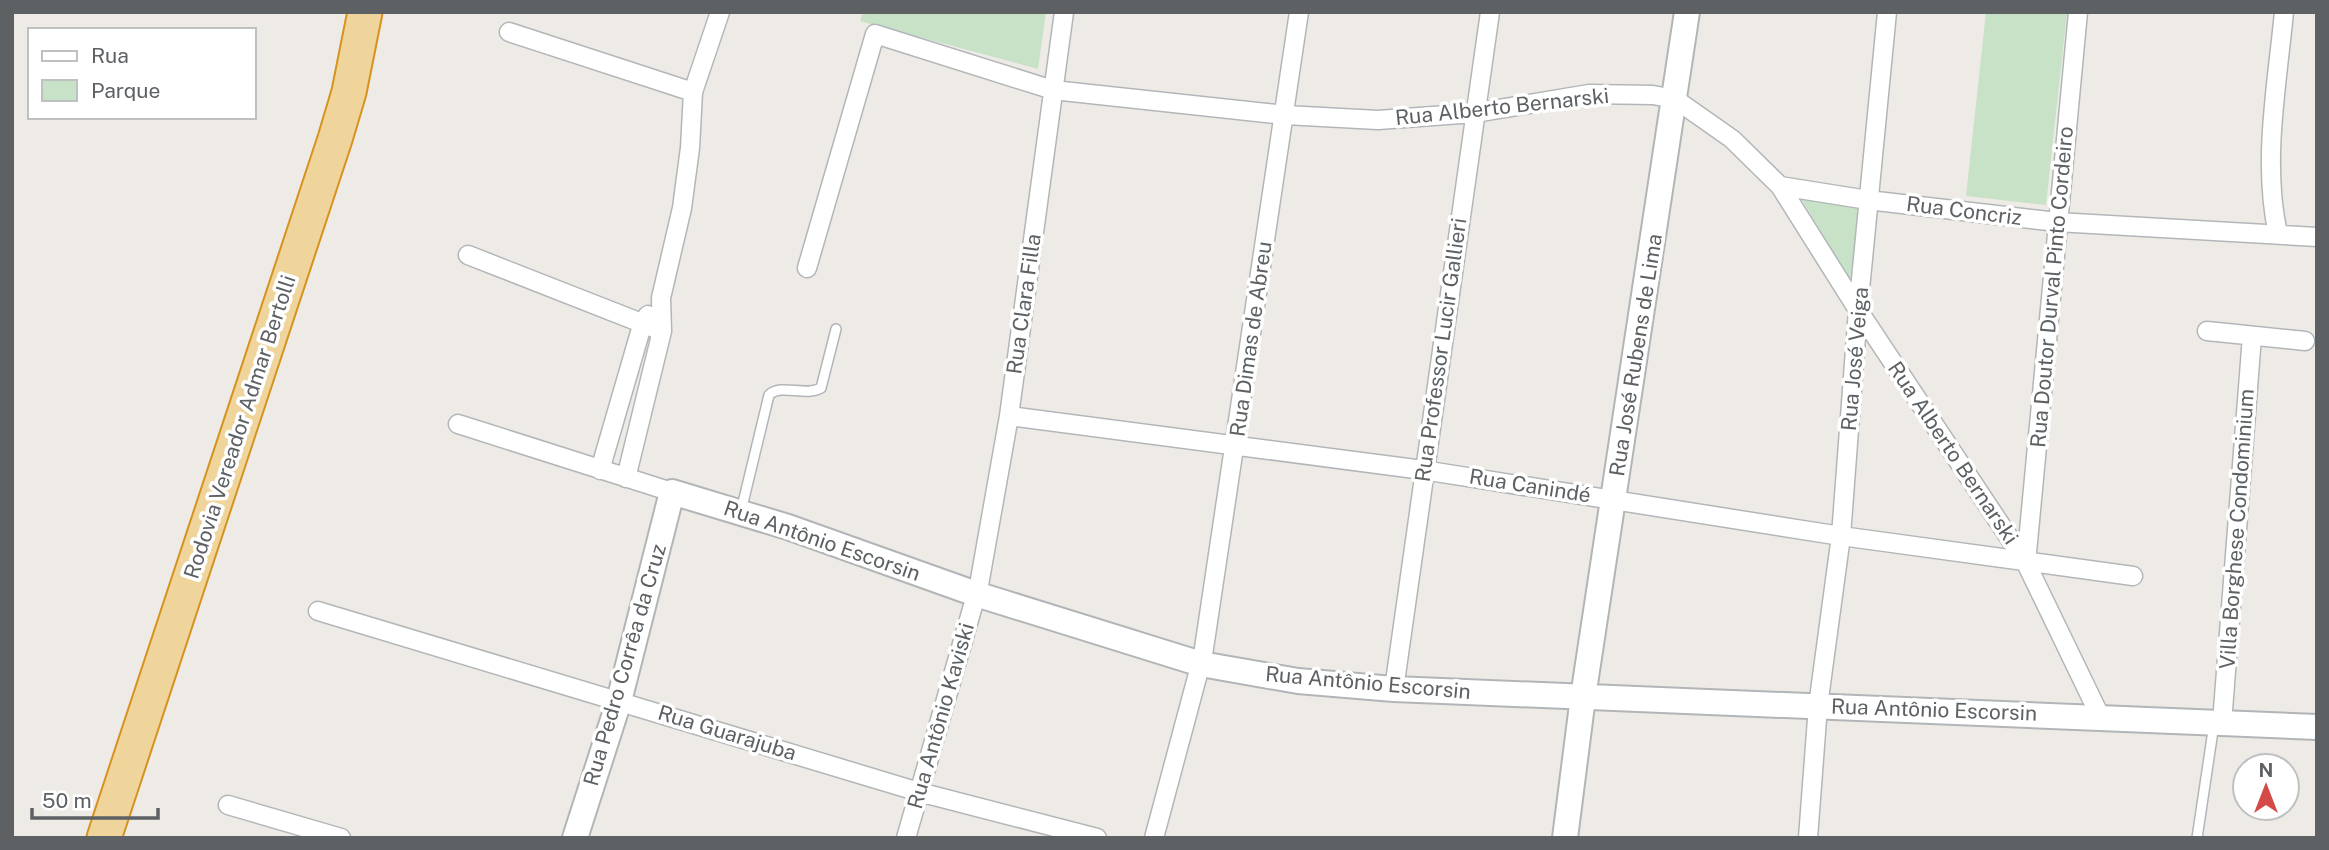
<svg xmlns="http://www.w3.org/2000/svg" width="2329" height="850" font-family="'Public Sans',sans-serif">
  <rect width="100%" height="100%" fill="#eeebe6"/>
  <path fill="#c7e2c6" d="M863 12H1046L1038 69 860 21Z
    M1986 12H2067L2046 205 1966 196Z
    M1800 197 1860 205 1850 280Z"/>
  <g fill="none" stroke-linecap="round" stroke-linejoin="round">
    <defs>
      <path id="lane" d="M741 511 769 395C781 383 805 397 821 388L836 329
        M2197 838 2214 724"/>
      <path id="street" d="M509 32 693 92
        M1780 186 1868 200 2057 222 2317 237
        M2278 234C2262 163 2277 85 2284 12
        M468 255 662 331
        M807 268 875 34 1053 90 1285 115 1378 120 1475 113 1589 94 1653 95 1675 99 1732 139 1780 186 1858 310 2026 563 2100 716
        M2207 331 2305 341
        M1009 416 1423 470 1841 536 2133 576
        M458 424 672 492
        M600 470 643 322 648 315
        M626 478 662 331 661 298 682 208 690 148 693 92 720 12
        M2026 563 2078 12
        M318 611 919 792 1097 838
        M1394 689 1490 12
        M2222 723 2252 336
        M228 805 341 838
        M906 838 979 585 1009 416 1064 12
        M1154 838 1203 655 1299 12
        M1808 838 1818 706 1841 536 1858 310 1887 12"/>
      <path id="secondary" d="M575 838 619 701 672 492 788 527 976 594 1201 664 1298 681 1394 689 2317 727
        M1565 838 1583 697 1687 12"/>
      <path id="highway" d="M104 838 335 139 349 92 365 12"/>
    </defs>
    <use href="#lane" stroke="#b3b6b9" stroke-width="12"/>
    <use href="#street" stroke="#b3b6b9" stroke-width="21"/>
    <use href="#secondary" stroke="#b2b5b8" stroke-width="28"/>
    <use href="#highway" stroke="#d6921e" stroke-width="37"/>
    <use href="#lane" stroke="#fff" stroke-width="9"/>
    <use href="#street" stroke="#fff" stroke-width="18"/>
    <use href="#secondary" stroke="#fff" stroke-width="24"/>
    <use href="#highway" stroke="#efd59b" stroke-width="33"/>
  </g>
  <g text-anchor="middle" stroke-width="7" stroke-linejoin="round" paint-order="stroke">
    <g font-size="21" fill="#5d6164" stroke="#fff">
      <text transform="translate(1502 107) rotate(-6)" y="7">Rua Alberto Bernarski</text>
      <text transform="translate(1964 211) rotate(7)" y="7">Rua Concriz</text>
      <text transform="translate(2052 287) rotate(-85)" y="7">Rua Doutor Durval Pinto Cordeiro</text>
      <text transform="translate(1024 304) rotate(-82)" y="7">Rua Clara Filla</text>
      <text transform="translate(1251 339) rotate(-82)" y="7">Rua Dimas de Abreu</text>
      <text transform="translate(1441 350) rotate(-82)" y="7">Rua Professor Lucir Gallieri</text>
      <text transform="translate(1636 355) rotate(-81)" y="7">Rua José Rubens de Lima</text>
      <text transform="translate(1855 359) rotate(-85)" y="7">Rua José Veiga</text>
      <text transform="translate(240 427) rotate(-72)" y="7">Rodovia Vereador Admar Bertolli</text>
      <text transform="translate(1953 453) rotate(56)" y="7">Rua Alberto Bernarski</text>
      <text transform="translate(1530 486) rotate(9)" y="7">Rua Canindé</text>
      <text transform="translate(2237 529) rotate(-86)" y="7">Villa Borghese Condominium</text>
      <text transform="translate(822 541) rotate(19)" y="7">Rua Antônio Escorsin</text>
      <text transform="translate(625 665) rotate(-74)" y="7">Rua Pedro Corrêa da Cruz</text>
      <text transform="translate(1368 683) rotate(5)" y="7">Rua Antônio Escorsin</text>
      <text transform="translate(1934 710) rotate(2)" y="7">Rua Antônio Escorsin</text>
      <text transform="translate(941 716) rotate(-74)" y="7">Rua Antônio Kaviski</text>
      <text transform="translate(727 733) rotate(17)" y="7">Rua Guarajuba</text>
    </g>
  </g>
  <rect width="2329" height="850" fill="none" stroke="#5d6164" stroke-width="28"/>
  <rect x="28" y="28" width="228" height="91" fill="#ffffff" stroke="#bec0c1" stroke-width="2"/>
  <rect x="42" y="51" width="35" height="10" fill="#ffffff" stroke="#bec0c1" stroke-width="2"/>
  <text x="91" y="63" font-size="21" fill="#5d6164">Rua</text>
  <rect x="42" y="80" width="35" height="21" fill="#c7e2c6" stroke="#bec0c1" stroke-width="2"/>
  <text x="91" y="98" font-size="21" fill="#5d6164">Parque</text>
  <g transform="translate(2266 787)"><circle r="33" fill="#ffffff" stroke="#bec0c1" stroke-width="2"/>
  <path d="M0-5L12 26L0 18L-12 26Z" fill="#d34a47"/>
  <text y="-10" font-size="19" font-weight="bold" text-anchor="middle" fill="#5d6164">N</text>
  </g>
  <path d="M32 808v10h126v-10" fill="none" stroke="#5d6164" stroke-width="3.5"/>
  <text x="42" y="808" font-size="21" fill="#5d6164" stroke="#ffffff" stroke-width="5" paint-order="stroke">50 m</text>
</svg>
